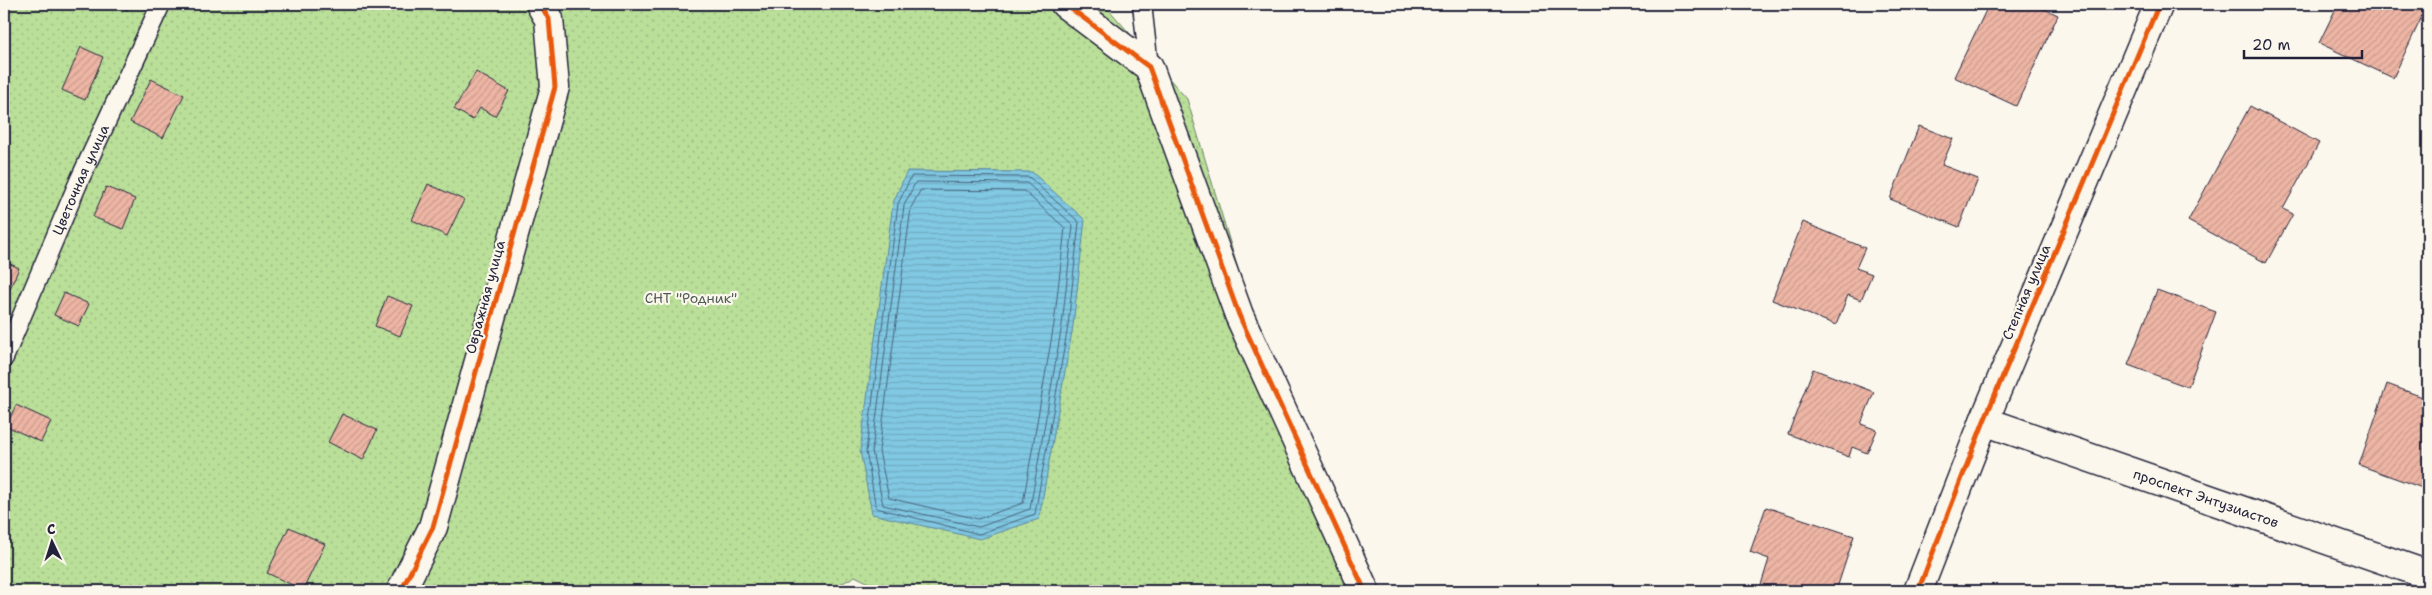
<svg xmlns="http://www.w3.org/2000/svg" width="2432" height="595" font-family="'Shantell Sans',sans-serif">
  <defs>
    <pattern id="park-dots" width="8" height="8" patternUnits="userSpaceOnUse" patternTransform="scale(1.25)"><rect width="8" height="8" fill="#badf99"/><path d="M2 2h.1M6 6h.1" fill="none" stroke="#a0bf85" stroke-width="1.8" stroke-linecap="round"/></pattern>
    <pattern id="water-rules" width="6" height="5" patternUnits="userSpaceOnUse" patternTransform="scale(1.25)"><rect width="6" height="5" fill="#81c8e2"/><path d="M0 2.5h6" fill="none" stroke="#6facc3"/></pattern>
    <pattern id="building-hatch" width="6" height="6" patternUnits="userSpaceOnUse" patternTransform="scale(1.25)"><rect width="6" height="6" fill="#edb5a4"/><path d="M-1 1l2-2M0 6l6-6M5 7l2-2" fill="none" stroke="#cb9b8e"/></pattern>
  </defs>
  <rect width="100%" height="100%" fill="#fbf7ec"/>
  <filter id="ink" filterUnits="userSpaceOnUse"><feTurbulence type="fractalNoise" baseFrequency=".02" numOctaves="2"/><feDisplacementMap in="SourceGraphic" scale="10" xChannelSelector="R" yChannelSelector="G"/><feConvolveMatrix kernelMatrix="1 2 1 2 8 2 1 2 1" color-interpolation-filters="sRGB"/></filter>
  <g filter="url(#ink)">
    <path fill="url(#park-dots)" stroke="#6e806a" d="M4 4H1104L1187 99 1250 309 1379 591H885L855 576 829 591H4Z"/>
    <path fill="url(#water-rules)" stroke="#5b869f" d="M907 171 1032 172 1085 220 1073 326 1039 519 980 539 872 514 860 451 893 203Z"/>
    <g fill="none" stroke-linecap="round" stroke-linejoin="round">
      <path stroke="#48647e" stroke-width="1" d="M912 176 1029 177 1079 222 1068 326 1035 514 979 534 876 508 866 451 898 204Z
        M916 182 1027 183 1073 225 1062 325 1030 509 979 527 883 505 872 451 904 206Z
        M921 190 1024 191 1065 228 1054 324 1023 503 978 519 889 498 879 451 911 208Z"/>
    </g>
    <path fill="url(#building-hatch)" stroke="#22223b" d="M115 4H130L127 10Z
      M1989 4H2033L2058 15 2016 106 1954 77Z
      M2338 4H2417L2426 8 2393 78 2319 43Z
      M81 47 103 57 85 100 62 90Z
      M476 72 509 91 495 116 480 108 473 120 454 109Z
      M151 79 184 95 163 138 130 122Z
      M2250 106 2319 143 2283 209 2293 214 2266 263 2188 221Z
      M1919 126 1953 139 1942 165 1978 179 1959 227 1890 199Z
      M428 184 464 200 447 236 412 220Z
      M106 187 135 199 123 229 93 217Z
      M1803 222 1865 248 1856 268 1872 274 1861 300 1848 295 1836 325 1772 300Z
      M4 261 19 268 5 300 4 299Z
      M2157 290 2216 312 2188 387 2128 365Z
      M64 293 89 304 79 326 54 315Z
      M387 296 413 306 400 336 375 326Z
      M1813 369 1874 392 1861 424 1877 430 1867 453 1852 447 1849 457 1788 434Z
      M2387 384 2428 399V490L2359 465Z
      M16 405 51 421 41 442 6 426Z
      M342 414 377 430 363 460 328 442Z
      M1766 507 1854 536 1836 591H1771L1760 588 1769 559 1750 552Z
      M289 527 325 544 303 590 267 573Z"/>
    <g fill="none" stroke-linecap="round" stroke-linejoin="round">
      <defs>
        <g id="lane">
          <path d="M1142 4 1149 67"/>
          <path id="s1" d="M4 358 79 181 161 4"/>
        </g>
        <g id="street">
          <path d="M1065 4 1149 67 1239 315 1365 591"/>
          <path id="s2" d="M1984 421 2428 575"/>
          <path d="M401 591 433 527 555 87 549 19 540 4"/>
          <path d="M1918 591 1984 421 2159 4"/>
        </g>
      </defs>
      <use href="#lane" stroke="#22223b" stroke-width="21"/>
      <use href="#street" stroke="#22223b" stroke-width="31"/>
      <use href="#lane" stroke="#fbf7ec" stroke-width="18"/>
      <use href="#street" stroke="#fbf7ec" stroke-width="28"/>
      <defs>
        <path id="cycleway" d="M1065 4 1149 67 1239 315 1365 591
          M401 591 433 527 555 87 549 19 540 4
          M1918 591 1984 421 2159 4"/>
      </defs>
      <use href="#cycleway" stroke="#fbf7ec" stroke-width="8"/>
      <use href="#cycleway" stroke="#e8590c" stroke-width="5"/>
    </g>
  </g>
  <g text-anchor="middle" stroke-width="4.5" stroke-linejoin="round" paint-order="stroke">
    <g font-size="14" fill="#22223b" stroke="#fbf7ec">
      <text dy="5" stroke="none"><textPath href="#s1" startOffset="194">Цветочная улица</textPath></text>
      <text transform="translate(2026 292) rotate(-67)" y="5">Степная улица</text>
      <text transform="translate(485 297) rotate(-75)" y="5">Овражная улица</text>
      <text dy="5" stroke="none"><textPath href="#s2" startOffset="235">проспект Энтузиастов</textPath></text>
    </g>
    <g font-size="14" fill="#505b57" stroke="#fbf7ec">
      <text x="691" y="303">СНТ "Родник"</text>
    </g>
  </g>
  <rect width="2432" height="595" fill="none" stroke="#fbf7ec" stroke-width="20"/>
  <rect x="10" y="10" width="2412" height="575" fill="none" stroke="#22223b" stroke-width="2" filter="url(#ink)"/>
  <g transform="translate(52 542) rotate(356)" stroke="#fbf7ec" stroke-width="4" paint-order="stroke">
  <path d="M0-4L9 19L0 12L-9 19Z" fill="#22223b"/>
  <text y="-8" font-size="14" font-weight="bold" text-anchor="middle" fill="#22223b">С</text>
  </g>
  <path d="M2244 50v8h118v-8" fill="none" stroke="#22223b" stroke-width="2.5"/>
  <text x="2252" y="50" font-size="15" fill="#22223b" stroke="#fbf7ec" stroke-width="4" paint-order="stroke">20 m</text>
</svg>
